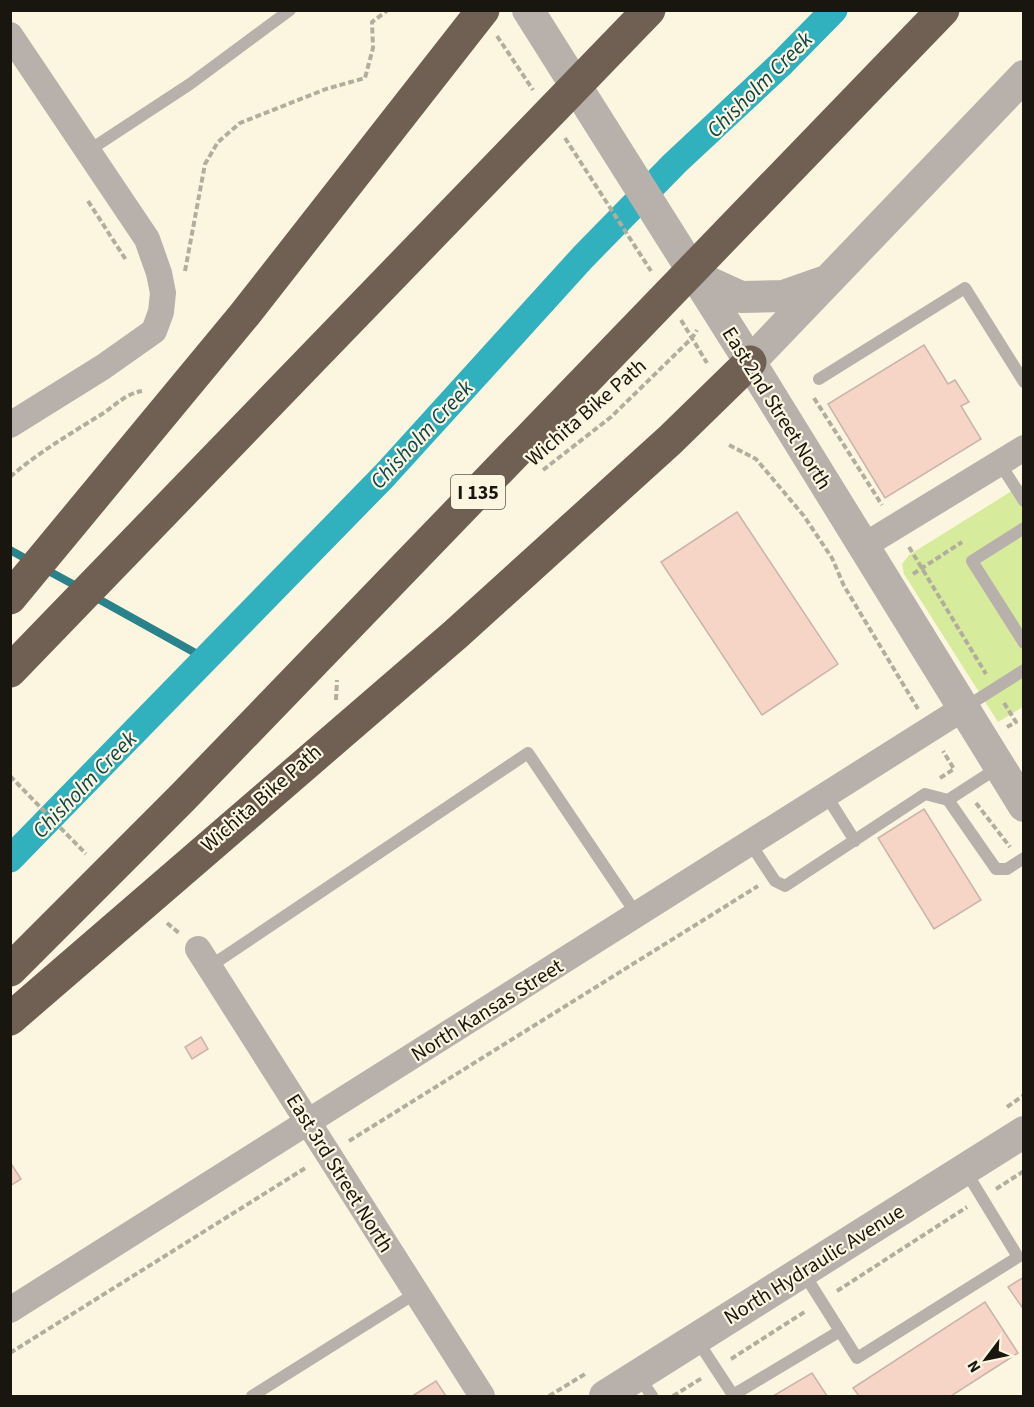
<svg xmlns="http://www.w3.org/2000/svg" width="1034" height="1407" font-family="'Source Sans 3',sans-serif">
  <rect width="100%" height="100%" fill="#fcf6e1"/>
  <path fill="#d7eb9d" d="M1023 484V707L998 722 904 574 902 564 909 555Z"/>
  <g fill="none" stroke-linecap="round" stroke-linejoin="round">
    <path stroke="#2a828a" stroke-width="8" d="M10 550 30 561
      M43 568 80 588
      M93 596 208 660"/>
    <path stroke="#31b0be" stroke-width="27" d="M10 859 385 475 583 257 675 163 780 65 834 10"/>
  </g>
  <path fill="#f7d5c6" stroke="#c9b4aa" stroke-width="1.5" d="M924 345 948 384 955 380 969 402 961 406 981 439 885 498 828 404Z
    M737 512 838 664 762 715 661 562Z
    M924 809 981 900 934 929 878 838Z
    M201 1037 208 1049 192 1059 185 1047Z
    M10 1162 21 1179 10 1186Z
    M1024 1277V1310L1008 1287Z
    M985 1302 1018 1353 951 1396H859L853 1388Z
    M812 1373 827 1396H773Z
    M436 1381 446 1396H415L414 1395Z"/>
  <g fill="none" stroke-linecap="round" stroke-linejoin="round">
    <path stroke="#b2ae9d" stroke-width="4" stroke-dasharray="6 3" stroke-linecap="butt" d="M497 36 533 90
      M565 138 651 271
      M88 201 126 260
      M185 271 205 164 218 142 240 123 326 89 365 78 373 48 372 22 388 10
      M681 320 707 363
      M814 398 882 505
      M729 445 756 459 804 516 832 558 844 586 918 709
      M543 470 611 417 692 338 697 330
      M10 477C39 452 70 434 102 414 116 405 125 394 142 391
      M909 547 986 674
      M913 574 962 542
      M336 700 337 680
      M1004 703 1016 722 1007 727
      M10 776 86 854
      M940 778 954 769 943 751
      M976 803 1010 847
      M167 923 179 933
      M1007 1107 1024 1095
      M349 1141 758 886
      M996 1189 1024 1171
      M837 1291 967 1207
      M10 1353 307 1167
      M731 1359 806 1311
      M549 1396 585 1374
      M673 1396 702 1378"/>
    <path stroke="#b8b0aa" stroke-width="12" d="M88 151 190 84 290 10
      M819 379 965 288 1024 382
      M999 462 1024 501
      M1024 528 972 561 1024 643
      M964 708 1024 670
      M826 795 855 841
      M948 800 999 767
      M750 843 775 881 785 886 925 794 948 800 996 869H1007L1024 858
      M209 967 528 753 637 915
      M803 1272 857 1358 1018 1257 965 1170
      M697 1340 733 1395 840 1331
      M639 1377 652 1396
      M252 1396 416 1293"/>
    <path stroke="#b8b0aa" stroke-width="26" d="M10 35 147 239 159 273 163 293 161 312 154 331 103 367 10 425
      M862 547 1024 448
      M198 949 482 1396
      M10 1310 962 709"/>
    <path stroke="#b8b0aa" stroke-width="32" d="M528 10 750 362 1024 806
      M693 275 741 297 783 296 823 282
      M750 362 1024 76
      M605 1396 1024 1132"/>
    <path stroke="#706054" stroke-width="33" d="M10 598 245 314 483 10
      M10 671 649 10
      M10 970 182 798 943 10
      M10 1019 456 634 670 440 750 362"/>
  </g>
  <g text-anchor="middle" stroke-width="4.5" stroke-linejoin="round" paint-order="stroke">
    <rect fill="#fcf6e1" stroke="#5c594e" stroke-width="1.5" x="451" y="475" width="54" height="34" rx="4.5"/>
    <g font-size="20" font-weight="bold" fill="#18160f">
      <text x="478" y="499">I 135</text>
    </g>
    <g font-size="21" fill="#18160f" stroke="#fcf6e1">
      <text transform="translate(777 408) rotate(58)" y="7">East 2nd Street North</text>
      <text transform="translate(586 412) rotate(-41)" y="7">Wichita Bike Path</text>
      <text transform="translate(261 798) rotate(-41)" y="7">Wichita Bike Path</text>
      <text transform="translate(487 1010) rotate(-32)" y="7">North Kansas Street</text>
      <text transform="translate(340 1173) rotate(58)" y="7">East 3rd Street North</text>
      <text transform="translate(814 1264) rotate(-32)" y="7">North Hydraulic Avenue</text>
    </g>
    <g font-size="22" font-style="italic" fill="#0e454b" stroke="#fcf6e1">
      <text transform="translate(759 84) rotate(-45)" y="8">Chisholm Creek</text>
      <text transform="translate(421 434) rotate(-47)" y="8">Chisholm Creek</text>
      <text transform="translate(84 784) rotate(-46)" y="8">Chisholm Creek</text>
    </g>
  </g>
  <rect width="1034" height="1407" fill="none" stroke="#18160f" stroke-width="24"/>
  <g transform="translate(986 1359) rotate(238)" stroke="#fcf6e1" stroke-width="4.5" paint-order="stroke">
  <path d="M0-4.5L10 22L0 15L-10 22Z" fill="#18160f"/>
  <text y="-9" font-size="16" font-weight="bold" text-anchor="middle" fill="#18160f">N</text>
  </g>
</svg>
